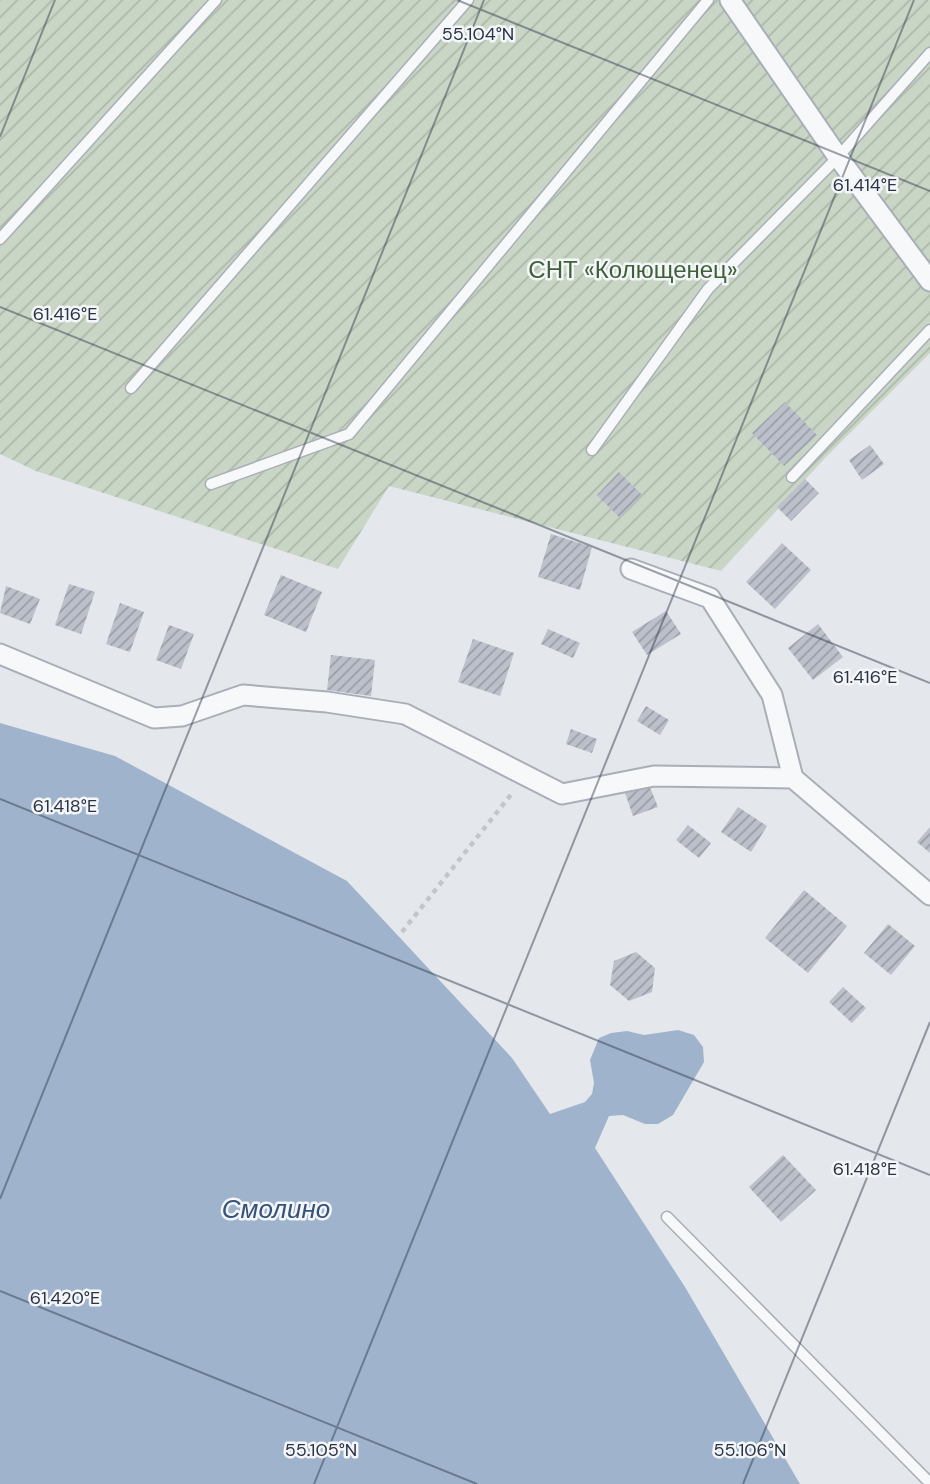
<svg xmlns="http://www.w3.org/2000/svg" width="930" height="1484" font-family="'DM Sans',sans-serif">
  <defs>
    <pattern id="garden-furrows" width="10" height="10" patternUnits="userSpaceOnUse" patternTransform="scale(1.75)"><rect width="10" height="10" fill="#c9d6c5"/><path d="M-1 1l2-2M0 10L10 0M9 11l2-2" fill="none" stroke="#adb8ab"/></pattern>
    <pattern id="building-hatch" width="6" height="6" patternUnits="userSpaceOnUse" patternTransform="scale(1.75)"><rect width="6" height="6" fill="#bbc0ca"/><path d="M-1 1l2-2M0 6l6-6M5 7l2-2" fill="none" stroke="#989da6"/></pattern>
  </defs>
  <rect width="100%" height="100%" fill="#e4e7ec"/>
  <path fill="url(#garden-furrows)" d="M0 0H930V353L825 458 721 571 389 486 338 569 36 471 0 454Z"/>
  <path fill="#9fb4cc" d="M0 723 115 756 347 881 512 1058 550 1114 585 1102 592 1094 594 1083 590 1060 599 1038 611 1033 627 1031 644 1035 678 1030 694 1035 703 1047 704 1062 673 1115 658 1124H645L623 1115 609 1116 595 1148 685 1287 800 1484H0Z"/>
  <path fill="url(#building-hatch)" d="M785 402 817 435 784 466 752 433Z
    M870 445 884 464 862 480 849 460Z
    M619 472 642 495 620 518 597 495Z
    M805 479 819 493 791 521 777 507Z
    M551 534 592 547 580 590 538 577Z
    M782 543 811 570 775 609 746 582Z
    M281 575 322 592 306 632 264 615Z
    M69 584 95 592 81 634 55 625Z
    M6 586 40 599 30 624 0 613Z
    M120 603 144 612 130 652 106 644Z
    M666 611 681 634 647 655 632 632Z
    M818 624 843 657 813 680 788 648Z
    M169 625 194 634 181 669 156 660Z
    M548 629 580 643 573 658 541 644Z
    M473 639 514 653 500 696 458 682Z
    M331 655 375 660 371 696 327 690Z
    M646 706 669 720 660 735 637 721Z
    M571 729 597 739 592 753 566 744Z
    M649 785 658 807 633 816 625 793Z
    M738 807 767 826 751 852 721 832Z
    M688 825 711 843 699 858 676 840Z
    M930 827V853L917 842Z
    M804 890 847 926 808 973 765 938Z
    M888 924 915 946 891 975 864 953Z
    M636 952 655 968 652 992 629 1001 610 985 614 961Z
    M843 987 866 1008 852 1023 829 1002Z
    M783 1155 816 1190 781 1222 749 1187Z"/>
  <g fill="none" stroke-linecap="round" stroke-linejoin="round">
    <defs>
      <path id="lane" d="M0 239 216 0
        M131 388 468 0
        M592 450 708 289 838 157 930 53
        M792 477 930 330
        M211 484 349 434 708 0
        M667 1217 930 1483"/>
      <path id="street" d="M730 0 838 157 930 281
        M631 569 710 598 772 695 793 778
        M0 654 154 718 182 716 243 695 327 702 405 714 562 794 654 776 793 778 930 895"/>
    </defs>
    <use href="#lane" stroke="#a9aeb7" stroke-width="13"/>
    <use href="#street" stroke="#a9aeb7" stroke-width="23"/>
    <path stroke="#c2c5cb" stroke-width="4.5" stroke-dasharray="5 5" stroke-linecap="butt" d="M402 932 513 792"/>
    <use href="#lane" stroke="#f7f8fa" stroke-width="10"/>
    <use href="#street" stroke="#f7f8fa" stroke-width="19"/>
  </g>
  <path fill="none" stroke="#2b3445" stroke-width="2" stroke-opacity="0.45" d="M457 0 930 191M0 137 55 0M0 307 930 683M0 799 930 1175M0 1199 484 0M0 1291 477 1484M314 1484 914 0M743 1484 930 1022"/>
  <g text-anchor="middle" stroke-width="5" stroke-linejoin="round" paint-order="stroke">
    <g font-size="24" fill="#3f6138" stroke="#f4f6f9">
      <text x="633" y="278">СНТ «Колющенец»</text>
    </g>
    <g font-size="26" font-style="italic" fill="#34527a" stroke="#f4f6f9">
      <text x="276" y="1218">Смолино</text>
    </g>
  </g>
  <g font-size="18" text-anchor="middle" fill="#2b3445" stroke="#f4f6f9" stroke-width="5" stroke-linejoin="round" paint-order="stroke">
    <text x="478" y="40">55.104°N</text>
    <text x="865" y="191">61.414°E</text>
    <text x="65" y="320">61.416°E</text>
    <text x="865" y="683">61.416°E</text>
    <text x="65" y="812">61.418°E</text>
    <text x="865" y="1175">61.418°E</text>
    <text x="65" y="1304">61.420°E</text>
    <text x="321" y="1456">55.105°N</text>
    <text x="750" y="1456">55.106°N</text>
  </g>
</svg>
